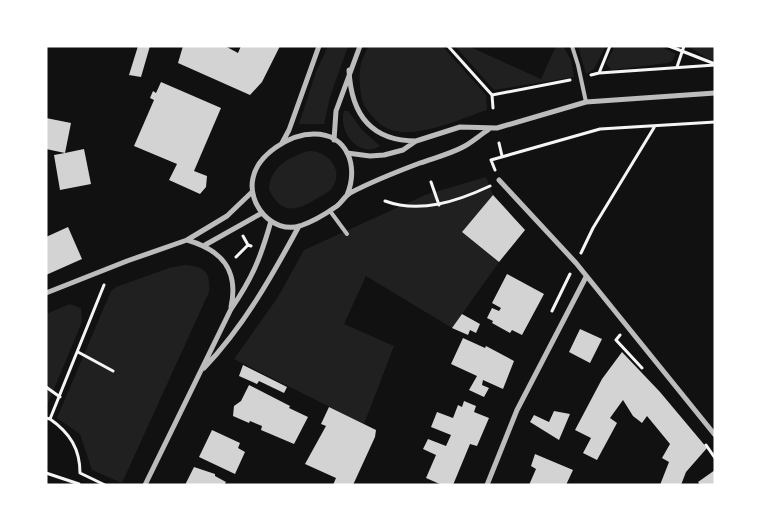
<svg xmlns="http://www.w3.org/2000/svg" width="761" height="531" font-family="'Roboto Serif',serif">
  <rect width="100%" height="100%" fill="#111"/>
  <path fill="#202020" d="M328 46H348L330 97 324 124H299L316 72Z
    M369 46H442L486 95 487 110C455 120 398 150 373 117 366 109 362 104 361 94 358 75 359 62 369 46Z
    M455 46H468L541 79 556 46H563L571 60 574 77 494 90Z
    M578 46H606L594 69 586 74Z
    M615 46H659L676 54 672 61 668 63 611 70 606 63Z
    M688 46H715V60L708 59Z
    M344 111H348L362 130 380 146C358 159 338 131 344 111Z
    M309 151C327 151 345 169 332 188 328 193 321 196 316 199 295 212 280 214 269 189 270 167 289 157 309 151Z
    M486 177 493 195 462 232 499 262 452 328 366 276 344 324 394 346 364 424 234 359 278 297 304 250 425 195Z
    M185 265C204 266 211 272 209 292L122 483 92 470 80 434 57 418 111 291 116 287 169 268Z
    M70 304 81 308 82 322 46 408V314Z"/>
  <path fill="#d3d3d3" d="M138 46H150L141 77 129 75Z
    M183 46H225L238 53 241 46H280L262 82 250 95 178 63Z
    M161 82 221 108 194 171 207 176 206 187 200 194 169 180 177 164 134 146 154 100 150 98 153 91 156 93Z
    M46 118 71 123 65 153 84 149 91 184 60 190 54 155 65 153 46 149Z
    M493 195 525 230 499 262 462 232Z
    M68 227 82 259 46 275V237Z
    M507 274 544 294 522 335 512 330 510 333 492 323 493 321 487 318 492 308 499 311 501 308 492 303Z
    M462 314 480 324 476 333 470 330 468 335 452 328Z
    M580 329 602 339 590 363 569 352Z
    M463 338 485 348 486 346 514 361 503 389 483 380 482 385 489 388 484 397 469 390 477 376 451 364Z
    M622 352 660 392 707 448 686 472 681 485H660L669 462 662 458 670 444 647 416 642 423 633 416 623 400 610 418 617 423 597 460 583 453 591 438 575 430 602 379Z
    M243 365 287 387 284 393 259 381 257 384 239 376Z
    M249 385 290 406 289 408 308 417 294 444 261 430 262 426 250 421 249 423 233 416 234 406 241 401Z
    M464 401 476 406 474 412 489 418 477 446 470 444 453 485H442L426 478 436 455 423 449 428 439 446 446 451 435 431 427 437 412 453 418 458 405 462 407Z
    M329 407 376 430 375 437 353 485H333L336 478 305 464 326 426 321 424Z
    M554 411 570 414 559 440 530 422 534 415 549 422Z
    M212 430 240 443 238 448 245 452 235 474 199 457Z
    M535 454 573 470 566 485H529L536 469 531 466Z
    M194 467 215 474V476L226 482 224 485H185Z
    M715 470V485H700L698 482Z"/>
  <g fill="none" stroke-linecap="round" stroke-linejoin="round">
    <path stroke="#f5f5f5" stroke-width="3" d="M448 46 492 95 493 108
      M669 46 715 64
      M677 67 684 46
      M599 73 610 46
      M591 75 599 73 715 65
      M492 95 570 80
      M499 143 502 156
      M495 170 491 160 600 129 715 122
      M431 182 439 205
      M385 201C420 214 458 201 490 186
      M243 236 248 245 251 246
      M581 253 593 228 655 126
      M236 257 248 245
      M552 311 570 274
      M620 335 616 340 642 368
      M78 352 113 371
      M46 387 60 397
      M46 418 50 419 104 285
      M50 419C70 433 80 449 80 473L105 485
      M706 445 715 458
      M46 473 79 484"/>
    <path stroke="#bcbcbc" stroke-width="4" d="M572 46 578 65 586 102
      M330 211 347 234"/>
    <path stroke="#bcbcbc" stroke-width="5" d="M349 70C351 113 370 141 416 141
      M334 140 336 111 360 46
      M282 143 289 130 319 46
      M347 153 370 156 384 155 403 150 416 141 460 127 497 128 586 102 715 93
      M499 180 576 263 715 435
      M347 195C359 167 348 134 314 134 290 134 258 154 253 178 247 204 272 234 300 226 312 222 327 213 337 206 342 202 345 196 350 193 373 181 396 172 420 163 434 158 450 154 463 147 471 143 480 135 488 130
      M187 240C222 250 239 270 231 307
      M205 245 262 213
      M46 293 127 261 187 240 227 216 252 192
      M204 368C244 326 272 276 299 226
      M145 485 231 309C252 279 261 257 271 221
      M487 485 517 410 586 277"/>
  </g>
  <rect width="761" height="531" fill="none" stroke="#ffffff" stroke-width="95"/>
</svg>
